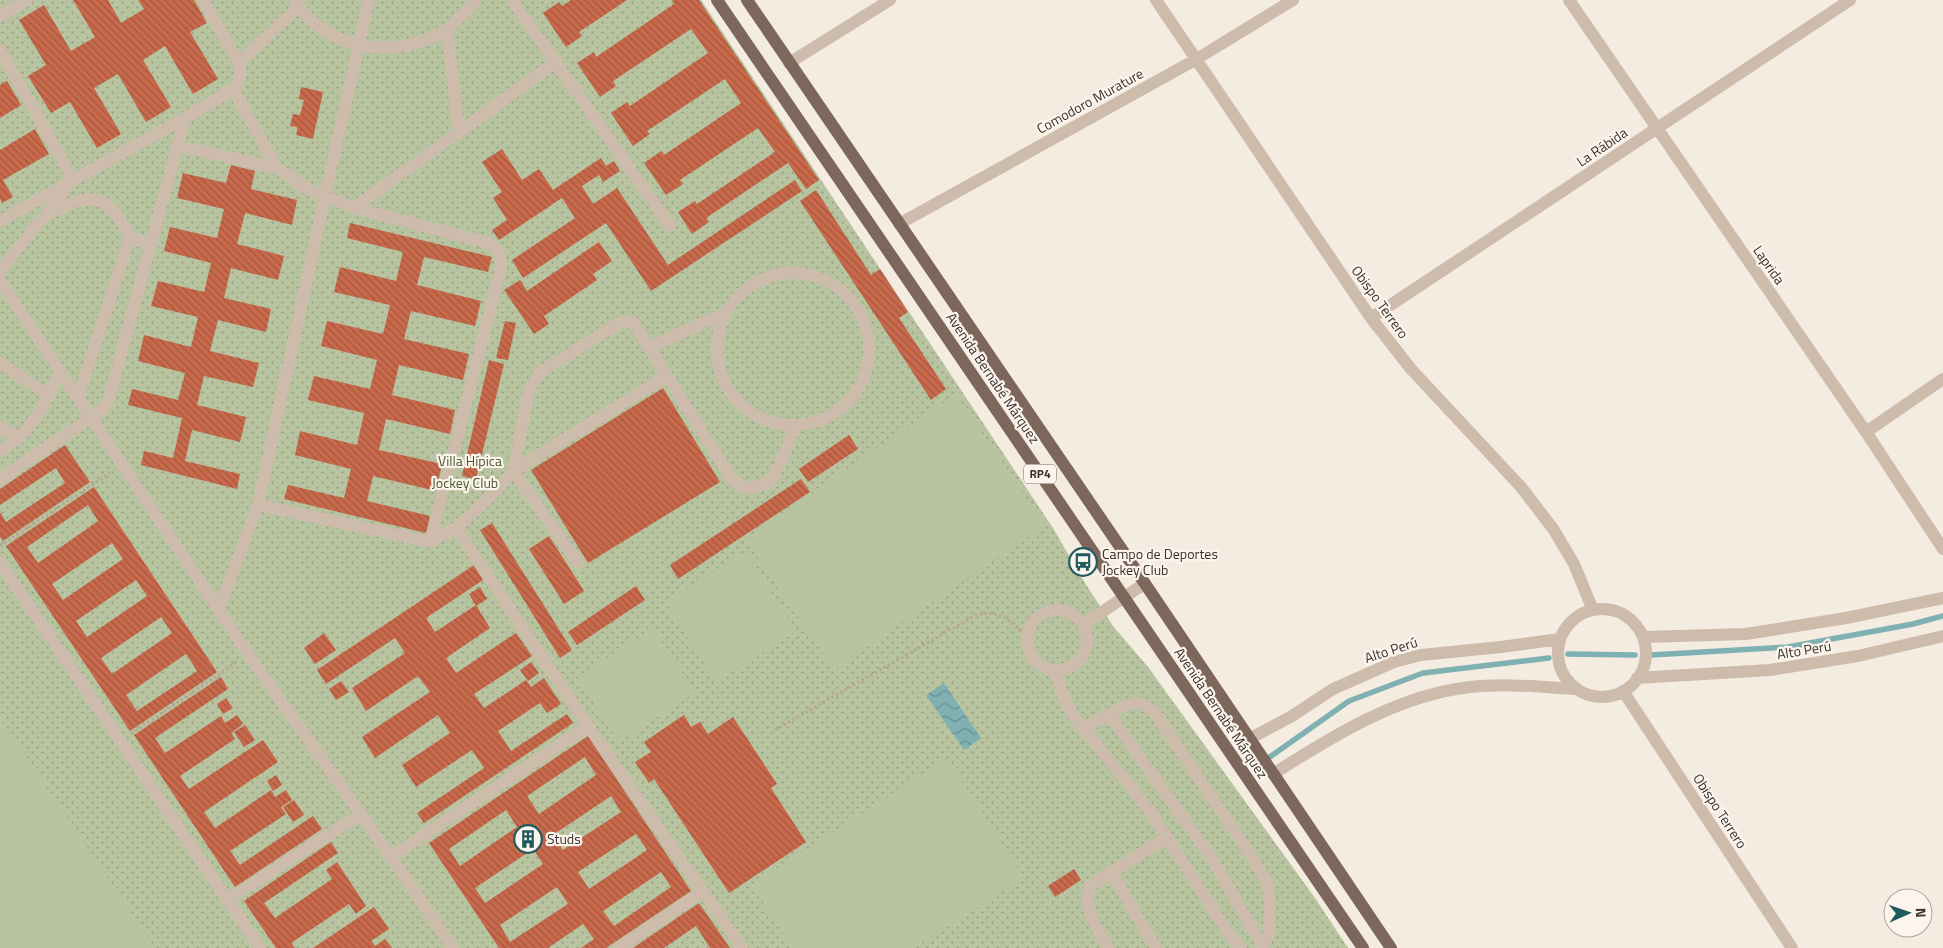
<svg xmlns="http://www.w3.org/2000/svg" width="1943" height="948" font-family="'Titillium Web',sans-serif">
  <defs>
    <pattern id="grass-dots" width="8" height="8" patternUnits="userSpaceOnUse" patternTransform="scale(1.25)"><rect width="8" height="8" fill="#b8c4a0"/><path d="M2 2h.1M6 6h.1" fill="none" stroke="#97a083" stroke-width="1.8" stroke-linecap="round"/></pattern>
    <pattern id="water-waves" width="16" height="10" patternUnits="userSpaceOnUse" patternTransform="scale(1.25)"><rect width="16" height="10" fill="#7fb0b2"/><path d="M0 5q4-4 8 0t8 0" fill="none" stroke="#699091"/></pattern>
    <pattern id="building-back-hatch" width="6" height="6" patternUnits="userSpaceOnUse" patternTransform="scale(1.25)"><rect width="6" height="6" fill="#c8694b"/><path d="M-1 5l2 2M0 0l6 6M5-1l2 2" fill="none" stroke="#a4573f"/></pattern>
  </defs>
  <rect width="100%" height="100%" fill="#f4ebe1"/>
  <path fill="url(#grass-dots)" d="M0 0H701L1053 528 1085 583 1113 626 1148 667 1315 898 1348 948H0Z"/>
  <path fill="#b8c4a0" d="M956 394 1045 525 834 670 745 539Z
    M746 551 796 631 716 682 665 602Z
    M653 628 695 693 619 742 578 677Z
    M0 718 155 948H0Z
    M947 758 1024 878 914 948H792L752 885Z"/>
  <path fill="url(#water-waves)" d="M944 683 981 738 964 750 926 695Z"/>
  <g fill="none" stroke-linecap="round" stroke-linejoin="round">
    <path stroke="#7fb0b2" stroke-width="5.5" d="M1568 654 1635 655
      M1651 655 1788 647 1913 624 1943 616
      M1264 761 1349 701 1423 673 1549 658"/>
  </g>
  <path fill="url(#building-back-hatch)" fill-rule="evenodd" d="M73 0H108L121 23 144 9 138 0H194L207 23 190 32 218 79 193 94 165 46 143 60 171 107 146 122 118 74 94 88 121 134 97 148 70 102 51 113 28 76 46 65 19 20 44 5 71 51 95 37Z
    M571 0H627L579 32 582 36 566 47 543 13 559 2 562 6Z
    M672 0H699L819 180 806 189 788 163 706 218 709 222 692 234 678 212 695 201 697 204 775 152 758 128 680 180 683 184 666 195 644 163 661 151 664 155 741 103 725 79 647 131 650 134 633 146 611 113 627 102 630 106 708 53 691 29 613 81 616 86 600 97 577 63 594 52 596 57 674 4Z
    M7 81 21 105 0 118V85Z
    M301 87 323 92 313 139 296 135 298 127 290 126 293 114 300 115 304 100 299 99Z
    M35 129 49 154 3 180 13 197 2 203 0 199V150Z
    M502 149 522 180 539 169 553 190 601 158 606 166 614 161 620 171 603 182 599 175 582 186 593 204 617 188 668 265 795 180 802 191 651 291 606 223 523 278 512 260 575 218 562 198 499 240 492 230 507 220 493 198 502 192 482 162Z
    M231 165 255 171 251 189 297 200 292 225 245 213 237 244 284 256 278 280 231 268 224 298 271 309 266 332 218 320 210 351 259 363 253 387 204 376 197 405 246 417 240 442 192 430 185 461 240 474 237 489 141 465 144 451 173 458 182 418 128 405 132 389 178 400 185 373 138 361 144 335 191 347 198 317 151 306 158 281 204 292 211 263 164 251 170 227 217 238 224 209 177 198 183 173 226 183Z
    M816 190 871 275 880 269 908 312 899 318 946 389 931 400 800 201Z
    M350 223 492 257 488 272 424 257 417 285 481 301 475 326 411 311 404 339 469 354 463 380 399 365 392 395 455 410 450 434 386 419 379 450 442 464 436 491 373 476 367 501 430 516 426 533 284 499 288 485 344 498 351 469 295 455 300 431 357 445 364 413 308 400 314 376 370 389 377 360 321 346 327 321 383 334 390 305 334 292 340 267 396 281 403 252 347 238Z
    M599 242 612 261 593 274 597 280 544 316 549 324 534 334 504 290 520 280 527 291Z
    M505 321 516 323 508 360 496 358Z
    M489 360 504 364 476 479 462 476Z
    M663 388 720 482 588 563 531 470Z
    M849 435 858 449 808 482 799 469Z
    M65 445 90 482 3 541 0 537V512L6 522 65 483 56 468 0 505V489Z
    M801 479 810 492 678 579 670 565Z
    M94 487 217 672 130 731 6 546ZM88 505 98 521 38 563 27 547ZM112 543 123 559 63 600 52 584ZM136 580 147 596 87 637 76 621ZM161 617 172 633 112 674 101 658ZM186 654 197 671 137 711 126 695Z
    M492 523 572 650 560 658 480 530Z
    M549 536 584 591 564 604 529 549Z
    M474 565 483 580 426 618 435 632 476 605 490 628 446 658 456 673 516 633 532 656 474 694 484 708 526 680 531 687 544 678 561 704 547 713 540 703 498 731 511 751 567 714 573 723 424 823 417 813 484 768 472 750 416 787 402 765 450 733 438 715 375 758 362 737 430 692 418 676 366 711 352 688 405 653 395 638 326 684 317 670Z
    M636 586 645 600 577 645 568 632Z
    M480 587 487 599 476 606 469 594Z
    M324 633 336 650 315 664 304 648Z
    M531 662 539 673 528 681 520 670Z
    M221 677 228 689 155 738 165 753 221 716 225 723 237 715 243 724 231 733 235 739 180 776 189 789 263 740 278 762 204 812 215 828 271 790 275 797 286 790 292 800 281 807 286 814 230 851 240 865 313 816 322 829 235 887 134 735Z
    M341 681 349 692 336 700 329 689Z
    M226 698 233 708 223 714 217 704Z
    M684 715 691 727 700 722 708 734 733 717 777 784 771 788 806 842 729 893 654 779 649 783 635 762 651 752 644 742Z
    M245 725 255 740 244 747 234 732Z
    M588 736 691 891 606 948H581L594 939 583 924 548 948H499L429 843ZM585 757 596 775 539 814 527 796ZM611 796 621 812 563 850 553 835ZM506 810 517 827 460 866 449 849ZM636 834 647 850 589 889 578 872ZM533 849 543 864 485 903 475 888ZM661 872 671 887 614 926 603 911ZM557 887 568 904 510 942 500 925Z
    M276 775 282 785 273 791 267 781Z
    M294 800 304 815 293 822 283 807Z
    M331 842 338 853 264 903 275 918 332 879 326 870 337 862 366 906 356 914 349 904 291 943 295 948H276L244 901Z
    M1074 869 1081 880 1055 897 1048 886Z
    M699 903 730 948H710L696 926 664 948H633Z
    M374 907 389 929 371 941 375 946 385 939 392 948H313Z"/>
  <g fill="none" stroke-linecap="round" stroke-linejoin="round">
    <path stroke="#b9a596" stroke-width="3" stroke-dasharray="2.5 2.5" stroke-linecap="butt" d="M0 546 110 473
      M775 730 976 615C1000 609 1010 621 1027 636
      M131 734 237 662"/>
    <path stroke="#cdbbac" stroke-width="12" d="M203 0 239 63C241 75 241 80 233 89L277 168
      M295 0C325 52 398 60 446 30 451 27 456 21 460 17 465 12 472 7 476 0
      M512 0 670 226
      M1156 0 1371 318 1411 369 1521 487 1554 530 1574 564 1593 610
      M1569 0 1866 432 1943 549
      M0 16 27 0
      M447 30 459 132
      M0 50 73 179 48 213
      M239 63 299 6
      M789 63 890 0
      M179 146 277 168 304 187 325 196 369 0
      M354 208 556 62
      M0 221 185 118
      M899 224 1195 60 1293 0
      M0 271C15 253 28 233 45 217 50 212 59 209 65 206 100 189 115 206 130 237L152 245
      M717 349a76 76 0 1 1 152 0a76 76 0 1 1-152 0Z
      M0 281 248 654 391 857 453 948
      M1371 318 1850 0
      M650 347 725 313
      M0 363 50 396
      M78 398 130 237
      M0 427 19 438C41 414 48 399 60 370
      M1866 432 1943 379
      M0 451 19 438
      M0 479 101 411 108 402 185 118 233 89
      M258 505 325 196 354 208 489 243C499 250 502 256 501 268L430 542
      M456 528 496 491 513 471 529 390 539 373 621 322H633L732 479 744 488C752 488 760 487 767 483 778 475 790 440 795 427
      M0 563 260 948
      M578 563 513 471 667 376
      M219 609 258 505 430 542 456 528 588 726 742 948
      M1558 653a44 44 0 1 1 88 0a44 44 0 1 1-88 0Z
      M1027 640a30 30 0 1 1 60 0a30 30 0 1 1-60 0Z
      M1084 624 1144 584
      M1643 637 1746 634 1846 618 1943 598
      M1055 670 1062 693 1073 715 1150 811 1227 931 1241 948
      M1637 678 1770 670 1858 656 1943 636
      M1623 691 1792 948
      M1109 714C1129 704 1136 696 1155 713L1252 857 1267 883 1270 902 1269 934 1262 948
      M1083 729 1109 714 1211 857 1263 947
      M1249 739 1292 716 1333 689 1394 662 1421 655 1501 647 1560 639
      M1273 774C1333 736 1398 695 1470 687 1505 683 1541 687 1576 689
      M391 857 588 726
      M1111 872 1156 948
      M227 900 361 814
      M619 948 703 891
      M1109 948C1097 930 1082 908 1090 886L1167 837"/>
    <path stroke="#7d675c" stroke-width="12" d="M717 0 1363 948
      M747 0 1129 560 1391 948"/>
  </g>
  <defs>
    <symbol id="bus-ring" viewBox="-11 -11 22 22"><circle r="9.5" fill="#fbf5ee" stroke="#1f5a5e" stroke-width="1.5"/><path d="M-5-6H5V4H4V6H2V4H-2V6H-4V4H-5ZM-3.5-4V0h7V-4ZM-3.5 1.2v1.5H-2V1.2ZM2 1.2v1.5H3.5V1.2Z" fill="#1f5a5e"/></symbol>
    <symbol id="building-ring" viewBox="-11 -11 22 22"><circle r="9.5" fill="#fbf5ee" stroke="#1f5a5e" stroke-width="1.5"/><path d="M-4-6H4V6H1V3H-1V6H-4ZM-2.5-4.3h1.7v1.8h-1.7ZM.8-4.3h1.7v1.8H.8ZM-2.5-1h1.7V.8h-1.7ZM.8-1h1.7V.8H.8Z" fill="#1f5a5e"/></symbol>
  </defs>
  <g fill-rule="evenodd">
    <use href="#bus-ring" x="1067" y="546" width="32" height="32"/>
    <use href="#building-ring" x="512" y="823" width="32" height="32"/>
  </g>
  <g text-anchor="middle" stroke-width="4.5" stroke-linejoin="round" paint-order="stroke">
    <rect fill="#fbf5ee" stroke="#756b66" stroke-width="1" x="1024" y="464.5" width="32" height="19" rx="4"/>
    <g font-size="12" font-weight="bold" fill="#3b302b">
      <text x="1040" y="478">RP4</text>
    </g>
    <g font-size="14" fill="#3b302b" stroke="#fbf5ee">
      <text transform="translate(1090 101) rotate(-29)" y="5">Comodoro Murature</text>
      <text transform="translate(1602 147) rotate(-34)" y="5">La Rábida</text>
      <text transform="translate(1769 265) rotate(55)" y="5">Laprida</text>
      <text transform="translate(1380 302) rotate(54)" y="5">Obispo Terrero</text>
      <text transform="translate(993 378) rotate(56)" y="5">Avenida Bernabé Márquez</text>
      <text transform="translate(1391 650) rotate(-18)" y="5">Alto Perú</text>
      <text transform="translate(1804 650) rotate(-9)" y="5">Alto Perú</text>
      <text transform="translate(1221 713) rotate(56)" y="5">Avenida Bernabé Márquez</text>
      <text transform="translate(1720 811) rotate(57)" y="5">Obispo Terrero</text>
    </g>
    <g font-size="14" fill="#4a5a2e" stroke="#fbf5ee">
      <text x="470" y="466">Villa Hípica</text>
      <text x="465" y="488">Jockey Club</text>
    </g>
    <g font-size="14" fill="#3b302b" stroke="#fbf5ee" text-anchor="start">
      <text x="1102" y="559">Campo de Deportes<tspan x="1102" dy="16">Jockey Club</tspan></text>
      <text x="547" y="844">Studs</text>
    </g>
  </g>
  <g transform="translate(1908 913) rotate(88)"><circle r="24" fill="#fbf5ee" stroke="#aea6a0"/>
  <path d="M0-4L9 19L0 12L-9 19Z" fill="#1f5a5e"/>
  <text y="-8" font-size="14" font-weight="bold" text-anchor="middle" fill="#3b302b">N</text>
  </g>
</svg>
